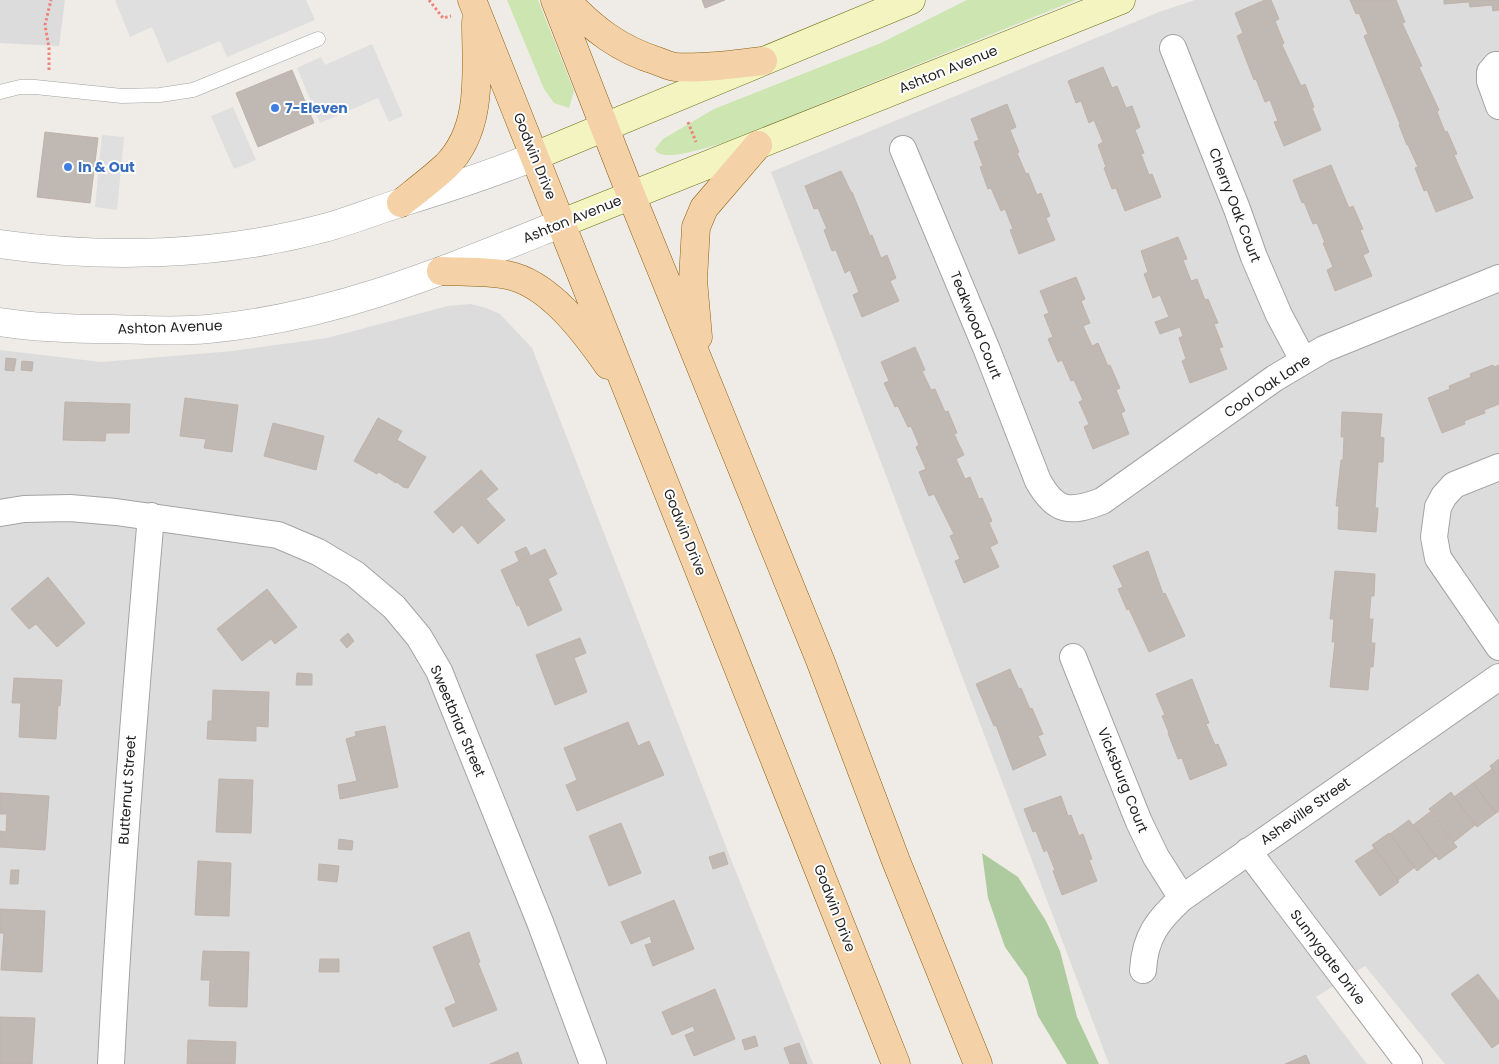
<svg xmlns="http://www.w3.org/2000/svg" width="1499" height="1064" font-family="Poppins,sans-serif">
  <rect width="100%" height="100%" fill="#efece7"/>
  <path fill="#dddcdc" d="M0 0H65L59 46 0 43Z
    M1195 0H1499V1064H1445L1365 966 1316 997 1367 1064H1109L771 172 1159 12Z
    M471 304 486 308 500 314 532 348 732 862 813 1064H0V350L101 362 233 351 327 338 448 306Z"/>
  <path fill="#cce5b1" d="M507 0H538L574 91 569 108 554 103 544 89Z
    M967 0H1076L726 142C712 146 674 159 661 154 657 153 657 152 655 149L663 139 714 109 881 43Z"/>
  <path fill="#adcb9f" d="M982 853 1018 877 1046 921 1060 951 1077 1017 1099 1064H1067L1038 1016 1027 978 1005 947 988 898Z"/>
  <path fill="#dfdfdf" d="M115 0H306L315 20 227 57 220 41 167 63 152 27 130 37Z
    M372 44 403 116 389 122 378 98 320 123 297 68 321 57 325 65Z
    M233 107 256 160 234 169 211 116Z
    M102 135 124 137 117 210 95 207Z"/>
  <path fill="#bfb8b3" stroke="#c0b3aa" d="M702 0H725L705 8Z
    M1265 0H1271L1279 19 1275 21 1284 43 1282 45 1301 86 1305 84 1314 107 1312 108 1321 130 1284 146 1274 122 1278 121 1270 100 1265 102 1256 79 1254 80 1237 36 1243 33 1235 13Z
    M1350 0H1396L1405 22 1402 23 1422 66 1419 67 1439 110 1437 112 1445 132 1447 131 1457 154 1454 155 1473 198 1436 212 1427 190 1424 191 1415 168 1418 167 1408 145H1407L1399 125 1400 124 1364 36 1368 34 1359 13 1356 14Z
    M1444 0H1499V10L1493 11 1492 5 1470 7 1469 2 1444 4Z
    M1103 67 1112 88 1117 86 1126 108 1132 106 1140 127 1135 130 1144 153 1141 154 1149 175 1152 174 1161 197 1125 211 1116 188 1112 189 1104 168 1106 167 1098 145 1103 142 1094 120 1089 123 1081 101 1076 103 1068 81Z
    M292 70 314 123 258 147 236 93Z
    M1007 104 1016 127 1010 130 1019 152 1017 153 1026 174 1028 173 1037 195 1041 193 1050 216 1046 218 1055 240 1019 254 1010 230 1013 229 1005 209 1001 211 991 188 988 189 980 167 983 166 974 142 979 140 971 119Z
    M45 132 98 138 90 203 37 197Z
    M1331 165 1349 208 1353 206 1363 229 1360 230 1369 252 1363 255 1372 276 1335 291 1327 270 1333 267 1323 243H1325L1317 223 1313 224 1304 202 1302 203 1293 180Z
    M841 171 851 192H852L870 236 872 235 881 258 887 255 896 278 890 281 899 301 862 317 853 295 859 292 850 270 845 273 836 250 832 251 824 230 827 229 818 208 814 209 805 186Z
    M1178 237 1187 259 1183 260 1191 281 1197 279 1205 300 1208 299 1218 323 1214 324 1223 347 1219 348 1227 369 1190 383 1182 361 1186 359 1179 338 1183 336 1180 327 1160 334 1155 322 1169 317 1160 295 1153 298 1144 274 1148 272 1141 251Z
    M1076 277 1085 299 1081 301 1090 323 1083 326 1092 346 1098 343 1108 366 1110 365 1120 388 1116 390 1125 411 1121 413 1129 434 1093 449 1084 427 1089 424 1079 402 1083 400 1074 380 1071 381 1062 360 1058 362 1048 339 1053 337 1044 315 1049 313 1040 291Z
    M915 347 925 370 922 371 931 390 935 389 945 412 948 411 957 433 954 434 964 455 956 459 965 479 970 477 979 499 982 498 992 521 989 523 998 543 990 547 999 567 964 583 955 561 960 559 950 536 954 534 934 494 929 496 919 472 926 469 916 447 919 445 911 426 908 427 898 406 895 407 884 383 889 381 881 362Z
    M6 358 16 359 14 371 5 370Z
    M22 361 33 362 32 371 21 370Z
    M1493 365 1494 367 1499 365V404L1484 410 1485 413 1464 421 1465 424 1442 433 1428 398 1450 389 1449 386 1471 377 1470 374Z
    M185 398 238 405 232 452 204 448 206 439 180 436Z
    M65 402 130 404 129 433H106L105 441 63 440Z
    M1342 412 1382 414 1380 437 1384 438 1383 462H1378L1375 508H1378L1376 532 1338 529 1339 506H1336L1341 460H1343L1344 437H1341Z
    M378 418 402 431 397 440 426 457 408 488 403 487 397 482 396 483 379 472 377 474 354 461Z
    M273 423 324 436 316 470 264 456Z
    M481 470 498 489 486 499 505 520 478 544 462 525 453 533 434 512Z
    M526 547 530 555 519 561 515 552Z
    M545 549 557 574 548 579 562 610 528 626 519 605 517 606 501 570Z
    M1148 551 1163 594 1165 593 1185 636 1149 652 1129 609 1127 610 1118 589 1123 587 1113 566Z
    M1335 571 1375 574 1374 596H1371L1369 619H1373L1371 643H1375L1373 667H1370L1368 690 1330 687 1335 642H1332L1334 619H1330Z
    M48 577 85 623 57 647 36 624 29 629 11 609Z
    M267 589 297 627 275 644 271 639 242 661 217 629Z
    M348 633 354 641 347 648 340 640Z
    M580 638 586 653 574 658 587 692 555 705 536 655Z
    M1010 669 1019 689 1021 688 1030 709 1032 708 1043 734 1038 736 1046 755 1013 770 996 725 994 726 976 684Z
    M297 673 312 674V685H296Z
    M14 678 62 680 60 706 58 705 56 739 19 737 21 703H12Z
    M1192 679 1209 723 1206 724 1215 745 1218 744 1227 765 1190 780 1182 758 1178 759 1168 733H1169L1162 716 1165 715 1156 694Z
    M213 690 269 692 268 727 256 726V741L207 739 208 721H212Z
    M628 722 638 746 649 741 664 775 577 811 566 785 577 780 564 748Z
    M385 726 398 787 340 799 338 785 357 781 346 739 356 736 355 732Z
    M1499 759V779L1490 766Z
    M1492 769 1499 779V811L1496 813 1473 783Z
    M219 779 253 780 251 833 216 832Z
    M1473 783 1496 813 1477 827 1454 797Z
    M1451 792 1475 825 1454 842 1429 809Z
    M0 793 49 796 45 850 0 847V831L6 832 7 814H0Z
    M1061 796 1068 816 1071 815 1079 836 1083 834 1092 859 1089 860 1097 881 1062 895 1053 871 1055 870 1047 850 1044 852 1036 831 1033 832 1024 809Z
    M1430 812 1457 847 1439 860 1413 825Z
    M1409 820 1436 856 1417 871 1390 834Z
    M621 823 641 873 609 886 589 836Z
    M1389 833 1415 867 1398 880 1372 845Z
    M339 839 353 841 352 850 338 849Z
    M1375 848 1399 882 1380 896 1355 861Z
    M724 852 728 864 713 869 709 857Z
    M198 861 231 863 229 916 195 915Z
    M319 864 339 866 337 882 318 880Z
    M11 870H19L18 884H10Z
    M674 900 694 949 653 966 645 945 652 943 650 936 631 944 621 922Z
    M0 909 45 911 42 972 1 970 4 933H0Z
    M469 932 480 962 478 963 497 1010 453 1027 445 1008 456 1003 433 947Z
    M203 951 249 952 247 1007 209 1006 210 980H201Z
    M320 959H339V972H319Z
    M1478 974 1499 1001V1043L1492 1048 1451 994Z
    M715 989 735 1039 694 1056 685 1035 695 1031 693 1026 672 1035 662 1012Z
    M0 1017 35 1018 32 1064H0Z
    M755 1036 758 1046 745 1050 742 1040Z
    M188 1040 236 1042 235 1064H187Z
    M799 1043 807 1064H790L784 1048Z
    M518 1052 522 1064H490Z
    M1306 1055 1310 1064H1285Z"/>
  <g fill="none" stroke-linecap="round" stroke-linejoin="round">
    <defs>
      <path id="service" d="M0 92 20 87H35L122 96 160 95 193 90 318 39"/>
      <path id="minor" d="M1173 48 1237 209 1254 257 1279 315 1303 360
        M1499 65H1496L1490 72V81L1499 106
        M903 149 987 350 1038 481C1056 513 1070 513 1102 501L1275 378 1324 349 1499 278
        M1499 467 1454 485 1444 496 1438 507 1434 537 1438 558 1499 647
        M0 513 24 509 70 508 116 512 278 535 318 552 355 574 394 607 419 637 439 671 540 922 593 1064
        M1073 657 1139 822 1156 857 1182 898
        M1248 851 1409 1064
        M1143 970C1145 936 1158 920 1182 898L1499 677
        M111 1064C120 881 135 699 151 516"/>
      <path id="tertiary" d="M0 244C106 259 220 256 324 228 350 221 377 210 403 202 448 188 492 174 535 156
        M0 322C37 328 76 329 113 329 145 330 177 332 208 329 336 317 445 270 562 223"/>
      <path id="secondary" d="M535 156 911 0
        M562 223 1121 0"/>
      <path id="primary" d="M472 0 896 1064
        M555 0 631 195 820 660 896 861 978 1064
        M566 0C593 29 619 49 657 61 663 63 669 66 675 67 704 69 735 64 763 61
        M401 203C416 191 432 179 446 166 484 128 476 71 476 22
        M441 271C463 272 485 271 507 275 549 283 585 332 608 365
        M698 337 693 280 696 227 704 208 758 145"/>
    </defs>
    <use href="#service" stroke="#a3a3a3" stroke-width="15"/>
    <use href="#minor" stroke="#a3a3a3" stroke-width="28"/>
    <use href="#tertiary" stroke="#a3a3a3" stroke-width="29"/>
    <use href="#secondary" stroke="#666e0f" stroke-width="29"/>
    <use href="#primary" stroke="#8d600e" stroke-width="29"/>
    <path stroke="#ed8379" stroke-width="3" stroke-dasharray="2.5 2.5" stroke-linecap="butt" d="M429 0 443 18 451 16
      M49 70V48L45 25 51 0
      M688 122 696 142"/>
    <use href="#service" stroke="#fff" stroke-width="14"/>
    <use href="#minor" stroke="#fff" stroke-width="26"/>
    <use href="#tertiary" stroke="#fff" stroke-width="28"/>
    <use href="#secondary" stroke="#f3f4c0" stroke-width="28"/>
    <use href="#primary" stroke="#f4d1a7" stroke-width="28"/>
  </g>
  <g fill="#3f7fe0" stroke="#fff" stroke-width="2">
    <circle cx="275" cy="108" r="5"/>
    <circle cx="68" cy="167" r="5"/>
  </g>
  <g text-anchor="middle" stroke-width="4" stroke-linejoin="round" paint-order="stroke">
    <g font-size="14" fill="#1f1f1f" stroke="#fff">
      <text transform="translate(948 69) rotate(-22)" y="5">Ashton Avenue</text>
      <text transform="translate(535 156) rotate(68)" y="5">Godwin Drive</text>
      <text transform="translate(1235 205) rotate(69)" y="5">Cherry Oak Court</text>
      <text transform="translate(572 219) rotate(-22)" y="5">Ashton Avenue</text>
      <text transform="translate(976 325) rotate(68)" y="5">Teakwood Court</text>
      <text transform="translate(170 327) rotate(-2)" y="5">Ashton Avenue</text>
      <text transform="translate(1267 386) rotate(-34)" y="5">Cool Oak Lane</text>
      <text transform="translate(685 532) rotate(68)" y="5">Godwin Drive</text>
      <text transform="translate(458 721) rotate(67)" y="5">Sweetbriar Street</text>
      <text transform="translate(1123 780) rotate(68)" y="5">Vicksburg Court</text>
      <text transform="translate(127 790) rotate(-86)" y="5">Butternut Street</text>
      <text transform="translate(1305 811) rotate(-35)" y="5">Asheville Street</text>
      <text transform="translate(835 908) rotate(69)" y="5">Godwin Drive</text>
      <text transform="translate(1328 957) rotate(53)" y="5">Sunnygate Drive</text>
    </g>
    <g font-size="14" font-weight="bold" fill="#366cbe" stroke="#fff" text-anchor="start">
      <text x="285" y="113">7-Eleven</text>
      <text x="78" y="172">In &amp; Out</text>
    </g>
  </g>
</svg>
